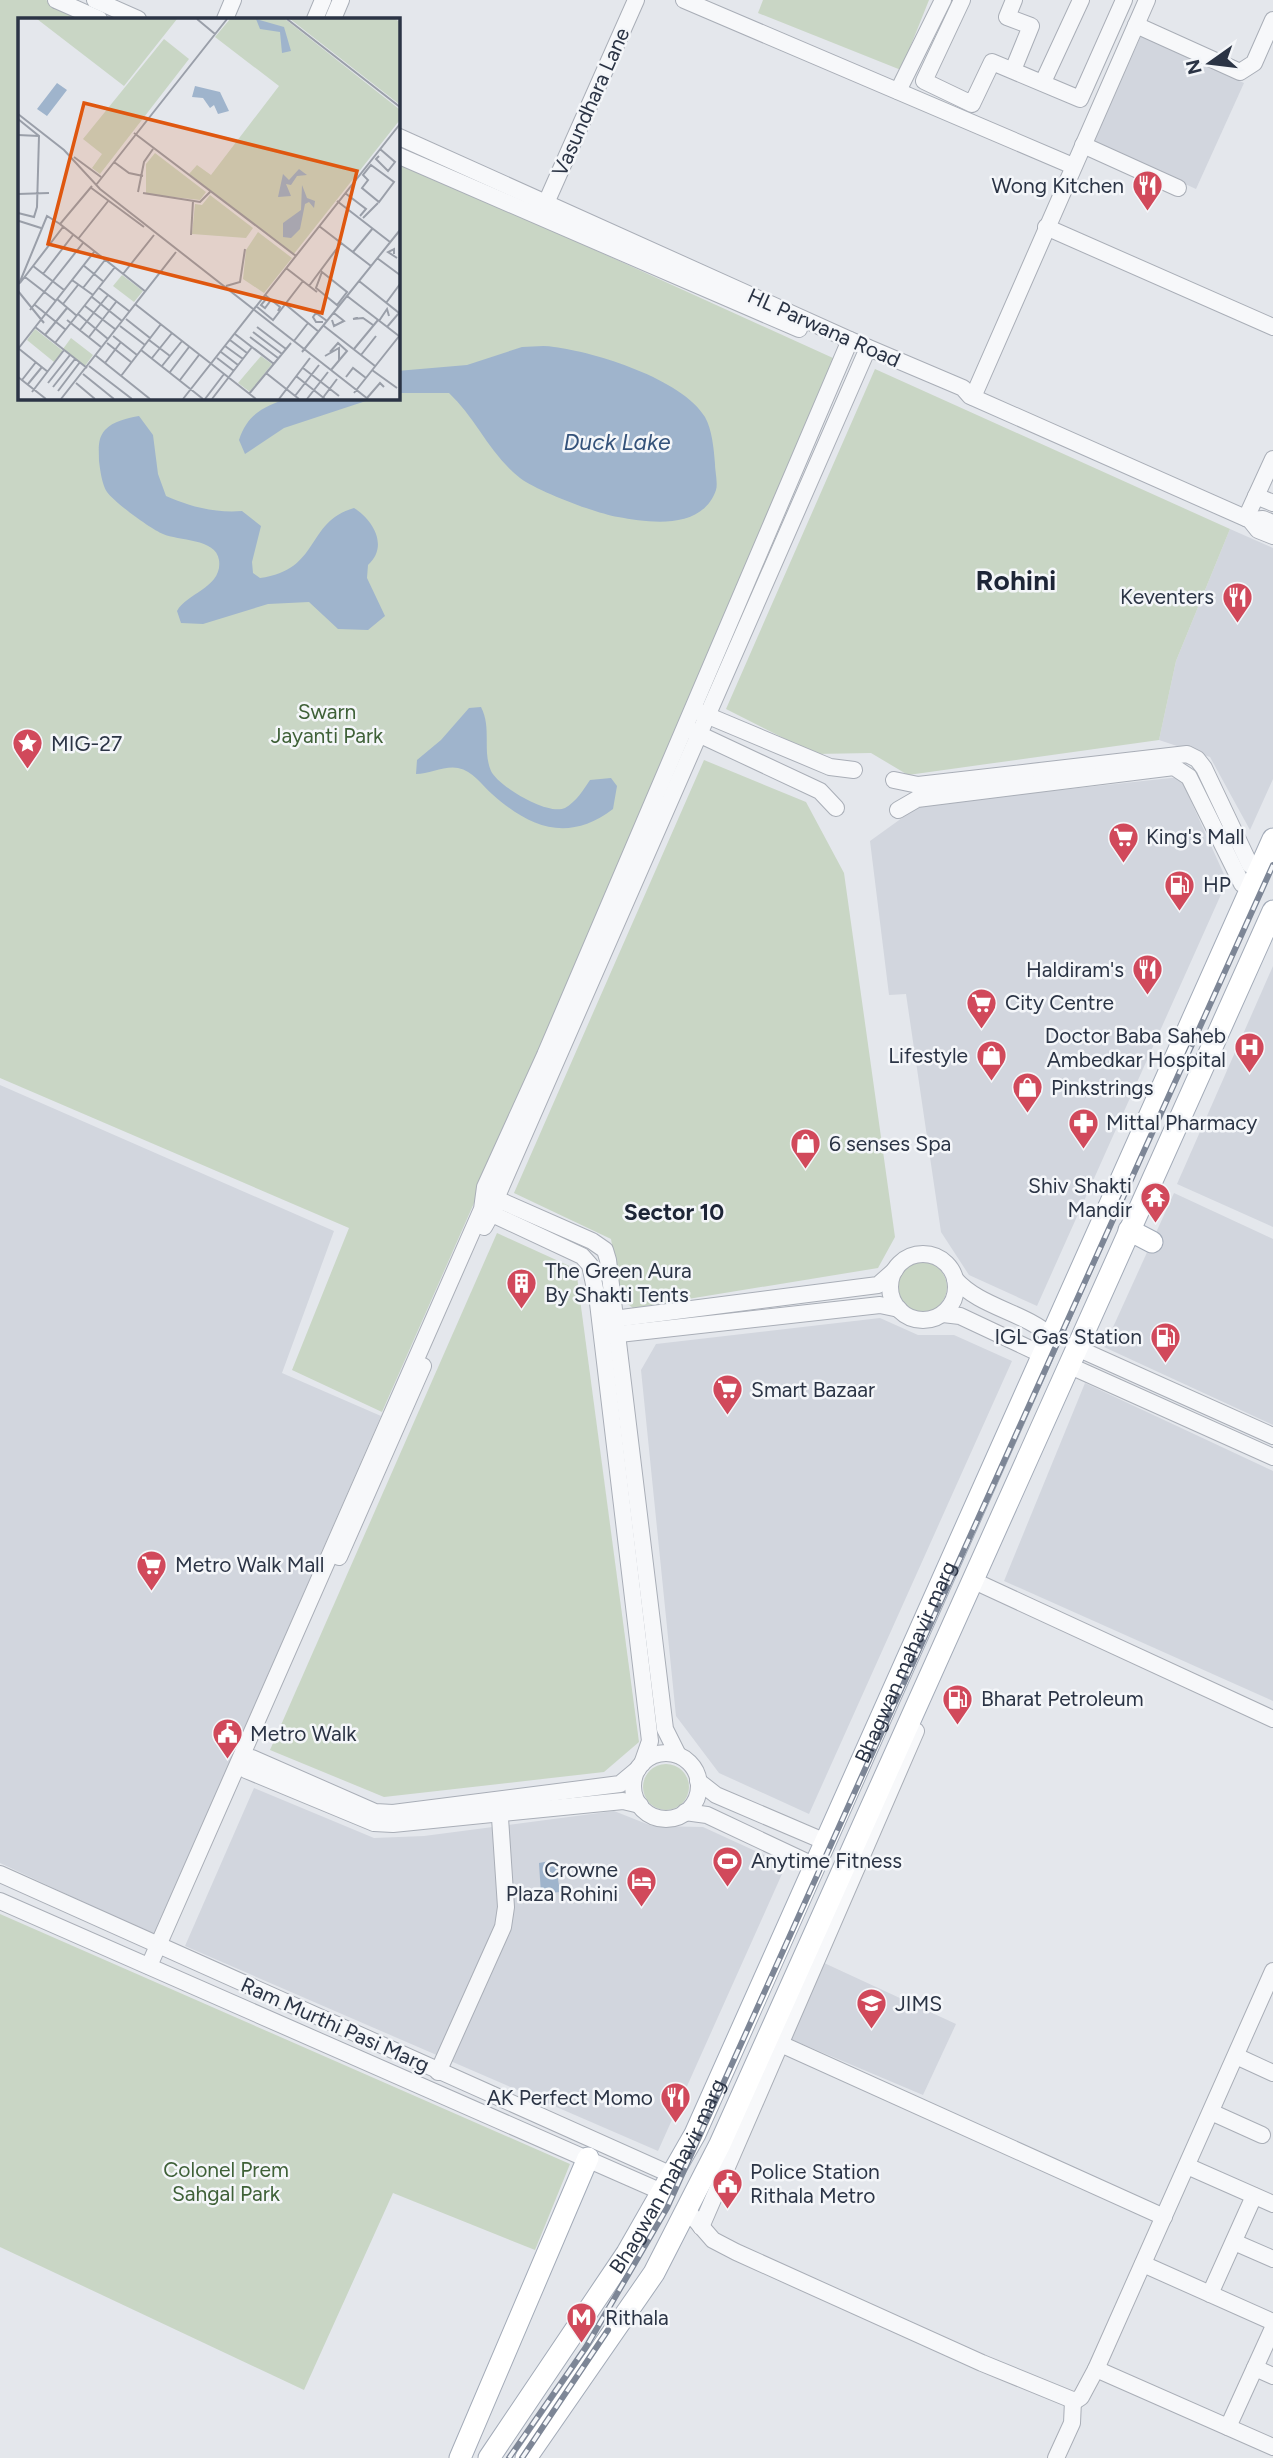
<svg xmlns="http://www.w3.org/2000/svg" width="1273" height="2458" font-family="Figtree,sans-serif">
  <rect width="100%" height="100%" fill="#e4e7ec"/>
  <g fill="#d2d6de">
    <polygon points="1141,36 1244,83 1196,189 1093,142"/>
    <polygon points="1230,529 1273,548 1273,779 1250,830 1210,757 1159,740 1176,661"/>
    <polygon points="1180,777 1227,881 1037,1306 969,1275 941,1232 906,994 889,995 870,841 920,805"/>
    <polygon points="1273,966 1273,1227 1177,1184"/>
    <polygon points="0,1085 334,1231 282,1373 381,1416 154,1935 0,1863"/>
    <polygon points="1174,1193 1273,1239 1273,1425 1104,1347"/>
    <polygon points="880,1318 918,1335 954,1335 1012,1361 809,1814 719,1773 676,1716 641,1370 656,1344"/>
    <polygon points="1085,1383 1273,1471 1273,1701 1004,1581"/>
    <polygon points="254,1788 374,1838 424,1836 614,1811 652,1826 703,1827 786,1865 658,2151 185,1946"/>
    <polygon points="822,1962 956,2024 923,2095 788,2038"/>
  </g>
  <g fill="#c9d6c5">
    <polygon points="0,0 46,0 88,19 19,19 19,397 397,397 397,160 844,363 382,1412 292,1370 349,1228 0,1078"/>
    <polygon points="763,0 929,0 901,70 758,13"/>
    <polygon points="875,369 1230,529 1176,661 1159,740 908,775 871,753 815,754 726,709"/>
    <polygon points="704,760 806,802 844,873 895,1237 878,1268 633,1308 621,1299 611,1239 514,1193"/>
    <polygon points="497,1233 576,1269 639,1742 604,1772 384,1797 270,1750"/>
    <circle cx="922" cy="1287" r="25"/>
    <circle cx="666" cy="1787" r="23"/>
    <polygon points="0,1914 570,2164 535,2250 393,2193 304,2390 0,2247"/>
  </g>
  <g fill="#9fb4cc">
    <path d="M522,347c10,0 22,-2 32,0 41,5 128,32 151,70 7,12 9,33 10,47 0,7 3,19 1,26 -14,40 -65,33 -98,27 -23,-4 -79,-25 -98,-39 -30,-23 -44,-60 -71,-85h-52v-22l70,-6z"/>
    <path d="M290,397h88l-94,31 -39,26 -6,-14c9,-28 26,-33 51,-43z"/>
    <path d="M139,416l14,19 5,39 8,22c25,11 49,17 76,15l19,15 -9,36 1,11 7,5c61,-8 45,-56 94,-70 19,12 35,38 14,57l-1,13 18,38 -17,14 -30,-1 -29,-27 -41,2 -65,20 -22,-1 -4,-12c10,-18 46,-24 42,-51 -3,-22 -41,-19 -56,-26 -12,-5 -48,-31 -56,-42 -5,-7 -7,-23 -8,-31 0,-11 -2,-22 6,-31 8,-9 23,-12 34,-14z"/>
    <path d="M481,707c11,21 1,43 10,64 7,15 57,45 74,37 11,-6 19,-19 25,-28l21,-2 6,8 -4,23c-45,34 -83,19 -121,-15 -11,-10 -19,-23 -34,-26 -12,-3 -29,6 -42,6l1,-14 24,-20 28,-32z"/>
    <polygon points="555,1860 560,1892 541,1894 539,1863"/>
  </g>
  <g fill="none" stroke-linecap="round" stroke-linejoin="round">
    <defs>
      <g id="minor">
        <polyline points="56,0 99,19"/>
        <polyline points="95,0 138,19"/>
        <polyline points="684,0 1073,166"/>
        <polyline points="962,0 924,81 972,104 992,62 1080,99 1124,0"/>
        <polyline points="225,19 233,0"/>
        <polyline points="315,19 323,0"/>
        <polyline points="333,19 341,0"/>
        <polyline points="1136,25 1240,72 1254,63 1273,20"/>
        <polyline points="1013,70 1031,26 1007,17 1014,0"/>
        <polyline points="1043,82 1081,0"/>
        <polyline points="898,91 943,0"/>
        <polyline points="397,136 850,340 963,388 970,396 1250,520 1258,530 1273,536"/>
        <polyline points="1083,145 1178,188"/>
        <polyline points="397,155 799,329"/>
        <polyline points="546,203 636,0"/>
        <polyline points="1046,227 1273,327"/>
        <polyline points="973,397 1147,0"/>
        <polyline points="1256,496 1273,503"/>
        <polyline points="1246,518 1273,459"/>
        <polyline points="1250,520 1263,519 1273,523"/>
        <polyline points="699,712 830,767 854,770"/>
        <polyline points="692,731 820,791 836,808"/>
        <polyline points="894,780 918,785 1187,754 1197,759 1204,768 1250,865"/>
        <polyline points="898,810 917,799 1174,767 1189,777 1242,884"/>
        <polyline points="499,1200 592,1241 605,1250 608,1260 665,1729 678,1755"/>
        <polyline points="485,1204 490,1213 582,1256 590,1265 598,1303 650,1741 642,1764"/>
        <polyline points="484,1227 499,1200 498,1194 868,348"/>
        <circle cx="923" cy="1287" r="33"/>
        <path d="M955,1279c26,29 68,32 97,58"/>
        <polyline points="943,1314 960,1316 1043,1355"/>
        <polyline points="606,1320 878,1285 895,1270"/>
        <polyline points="610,1335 880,1305 899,1309"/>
        <polyline points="1077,1348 1273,1436"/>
        <polyline points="1068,1365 1273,1457"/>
        <polyline points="339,1557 423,1366"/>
        <polyline points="972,1580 1273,1719"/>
        <circle cx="666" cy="1786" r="33"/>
        <polyline points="252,1758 375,1812 393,1813 620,1784 638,1769"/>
        <polyline points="246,1770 374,1823 393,1824 623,1801 640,1805"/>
        <polyline points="698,1781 716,1795 826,1842"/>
        <polyline points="685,1812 707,1815 815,1866"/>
        <polyline points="0,1874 672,2175"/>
        <polyline points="0,1901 662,2192"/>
        <polyline points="149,1966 482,1209 485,1187 545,1055 850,340"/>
        <polyline points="774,2041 1164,2217"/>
        <polyline points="1236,2056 1273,2073"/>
        <polyline points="438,2072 503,1927 506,1907 499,1803"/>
        <polyline points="1211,2112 1262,2135"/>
        <polyline points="1187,2166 1273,2204"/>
        <polyline points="686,2209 713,2240 736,2252 982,2363 1075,2401 1081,2397 1096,2369 1273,1971"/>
        <polyline points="701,2227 916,1731"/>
        <polyline points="1234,2242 1273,2259"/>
        <polyline points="1143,2264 1273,2322"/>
        <polyline points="1210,2294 1254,2196"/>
        <polyline points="1255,2368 1273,2376"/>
        <polyline points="1096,2369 1273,2447"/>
        <polyline points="1228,2427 1273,2328"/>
        <polyline points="1056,2458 1072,2423 1073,2401"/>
      </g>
      <g id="major">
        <polyline points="1129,1230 1152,1242"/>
        <polyline points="460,2458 588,2158"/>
        <path id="s1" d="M489,2458l138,-205 68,-119 578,-1295"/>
        <polyline points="526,2458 654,2273 720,2144 1273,911"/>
      </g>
    </defs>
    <use href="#minor" stroke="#a9aeb7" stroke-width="18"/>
    <use href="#major" stroke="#a3abb8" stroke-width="23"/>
    <use href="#minor" stroke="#f7f8fa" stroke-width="16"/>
    <use href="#major" stroke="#fff" stroke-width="21"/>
    <defs>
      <g id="rail">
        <polyline points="509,2458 586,2347 667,2208 1273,865"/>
        <polyline points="522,2458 608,2330"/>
      </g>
    </defs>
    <use href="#rail" stroke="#7d8696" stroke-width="6"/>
    <use href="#rail" stroke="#f4f6f9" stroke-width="3.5" stroke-dasharray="10" stroke-linecap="butt"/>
  </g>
  <defs>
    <symbol id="restaurant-pin" viewBox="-11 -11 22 30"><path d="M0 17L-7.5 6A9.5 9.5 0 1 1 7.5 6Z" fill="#d1495b" stroke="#f4f6f9"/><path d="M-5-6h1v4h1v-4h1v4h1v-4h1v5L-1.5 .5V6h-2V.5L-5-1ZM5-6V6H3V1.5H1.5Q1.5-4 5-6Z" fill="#fff"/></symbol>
    <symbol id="sight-pin" viewBox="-11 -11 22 30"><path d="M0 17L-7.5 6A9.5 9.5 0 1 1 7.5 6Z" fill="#d1495b" stroke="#f4f6f9"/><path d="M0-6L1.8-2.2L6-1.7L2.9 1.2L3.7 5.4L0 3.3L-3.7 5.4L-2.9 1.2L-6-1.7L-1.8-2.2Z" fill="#fff"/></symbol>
    <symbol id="supermarket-pin" viewBox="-11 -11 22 30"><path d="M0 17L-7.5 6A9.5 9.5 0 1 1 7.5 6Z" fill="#d1495b" stroke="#f4f6f9"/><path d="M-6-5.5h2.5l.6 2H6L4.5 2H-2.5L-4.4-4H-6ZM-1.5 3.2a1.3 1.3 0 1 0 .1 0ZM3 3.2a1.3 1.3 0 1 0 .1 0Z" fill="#fff"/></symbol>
    <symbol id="fuel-pin" viewBox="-11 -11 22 30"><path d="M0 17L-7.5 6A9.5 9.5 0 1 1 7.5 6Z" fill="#d1495b" stroke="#f4f6f9"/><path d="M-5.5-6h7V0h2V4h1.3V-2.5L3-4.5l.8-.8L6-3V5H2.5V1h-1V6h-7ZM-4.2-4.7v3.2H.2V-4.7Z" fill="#fff"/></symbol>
    <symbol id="hospital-pin" viewBox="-11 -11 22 30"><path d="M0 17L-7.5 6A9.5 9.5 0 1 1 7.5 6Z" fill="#d1495b" stroke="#f4f6f9"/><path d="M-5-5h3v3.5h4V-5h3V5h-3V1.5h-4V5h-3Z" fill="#fff"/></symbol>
    <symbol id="shop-pin" viewBox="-11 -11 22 30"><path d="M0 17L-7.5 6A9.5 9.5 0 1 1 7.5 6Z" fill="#d1495b" stroke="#f4f6f9"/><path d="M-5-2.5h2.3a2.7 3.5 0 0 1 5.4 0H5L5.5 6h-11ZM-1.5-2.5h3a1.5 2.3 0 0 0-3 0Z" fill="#fff"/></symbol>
    <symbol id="pharmacy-pin" viewBox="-11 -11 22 30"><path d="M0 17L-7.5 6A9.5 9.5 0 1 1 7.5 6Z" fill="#d1495b" stroke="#f4f6f9"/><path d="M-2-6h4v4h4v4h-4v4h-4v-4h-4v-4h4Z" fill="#fff"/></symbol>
    <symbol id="temple-pin" viewBox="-11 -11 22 30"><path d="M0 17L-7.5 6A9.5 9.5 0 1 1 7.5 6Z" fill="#d1495b" stroke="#f4f6f9"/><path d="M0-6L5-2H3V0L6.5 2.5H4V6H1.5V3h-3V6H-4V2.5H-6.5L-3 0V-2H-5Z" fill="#fff"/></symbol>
    <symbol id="building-pin" viewBox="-11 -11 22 30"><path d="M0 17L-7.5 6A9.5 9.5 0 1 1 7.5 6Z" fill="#d1495b" stroke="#f4f6f9"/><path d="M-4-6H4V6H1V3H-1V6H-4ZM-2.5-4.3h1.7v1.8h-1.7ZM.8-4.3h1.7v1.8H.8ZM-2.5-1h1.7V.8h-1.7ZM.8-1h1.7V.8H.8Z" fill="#fff"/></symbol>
    <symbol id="civic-pin" viewBox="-11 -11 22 30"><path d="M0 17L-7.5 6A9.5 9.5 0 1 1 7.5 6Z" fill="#d1495b" stroke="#f4f6f9"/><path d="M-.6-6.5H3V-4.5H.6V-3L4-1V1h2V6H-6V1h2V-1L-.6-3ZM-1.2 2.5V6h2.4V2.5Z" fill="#fff"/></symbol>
    <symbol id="stadium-pin" viewBox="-11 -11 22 30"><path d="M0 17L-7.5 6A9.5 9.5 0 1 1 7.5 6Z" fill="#d1495b" stroke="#f4f6f9"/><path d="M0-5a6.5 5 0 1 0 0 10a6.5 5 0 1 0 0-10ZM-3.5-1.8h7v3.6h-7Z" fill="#fff"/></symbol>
    <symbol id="hotel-pin" viewBox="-11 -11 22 30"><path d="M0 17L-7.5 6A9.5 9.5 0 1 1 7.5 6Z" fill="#d1495b" stroke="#f4f6f9"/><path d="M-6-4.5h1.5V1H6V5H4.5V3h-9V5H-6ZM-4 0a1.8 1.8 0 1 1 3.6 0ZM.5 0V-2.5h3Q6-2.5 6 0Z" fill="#fff"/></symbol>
    <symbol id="university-pin" viewBox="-11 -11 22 30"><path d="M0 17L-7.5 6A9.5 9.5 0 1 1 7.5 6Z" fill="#d1495b" stroke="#f4f6f9"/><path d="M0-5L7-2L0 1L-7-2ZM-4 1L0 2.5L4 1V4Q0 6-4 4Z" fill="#fff"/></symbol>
    <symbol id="metro-pin" viewBox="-11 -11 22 30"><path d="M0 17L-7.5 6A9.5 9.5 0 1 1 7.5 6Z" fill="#d1495b" stroke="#f4f6f9"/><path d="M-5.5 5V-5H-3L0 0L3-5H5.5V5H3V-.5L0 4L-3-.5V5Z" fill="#fff"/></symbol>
  </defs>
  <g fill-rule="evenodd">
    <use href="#restaurant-pin" x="1130" y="168" width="35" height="47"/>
    <use href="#restaurant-pin" x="1220" y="580" width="35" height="47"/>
    <use href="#sight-pin" x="10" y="726" width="35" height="47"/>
    <use href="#supermarket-pin" x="1106" y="820" width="35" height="47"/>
    <use href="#fuel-pin" x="1162" y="868" width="35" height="47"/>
    <use href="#restaurant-pin" x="1130" y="952" width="35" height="47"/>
    <use href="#supermarket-pin" x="964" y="986" width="35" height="47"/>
    <use href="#hospital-pin" x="1232" y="1030" width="35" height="47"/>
    <use href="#shop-pin" x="974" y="1038" width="35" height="47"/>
    <use href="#shop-pin" x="1010" y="1070" width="35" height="47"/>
    <use href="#pharmacy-pin" x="1066" y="1106" width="35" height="47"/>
    <use href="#shop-pin" x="788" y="1126" width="35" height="47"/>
    <use href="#temple-pin" x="1138" y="1180" width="35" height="47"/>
    <use href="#building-pin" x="504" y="1266" width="35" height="47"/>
    <use href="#fuel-pin" x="1148" y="1320" width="35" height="47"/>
    <use href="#supermarket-pin" x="710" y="1372" width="35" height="47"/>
    <use href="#supermarket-pin" x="134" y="1548" width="35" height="47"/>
    <use href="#fuel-pin" x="940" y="1682" width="35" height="47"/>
    <use href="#civic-pin" x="210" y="1716" width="35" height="47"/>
    <use href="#stadium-pin" x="710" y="1844" width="35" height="47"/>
    <use href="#hotel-pin" x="624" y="1864" width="35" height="47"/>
    <use href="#university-pin" x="854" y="1986" width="35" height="47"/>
    <use href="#restaurant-pin" x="658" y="2080" width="35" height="47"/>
    <use href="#civic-pin" x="710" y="2166" width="35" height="47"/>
    <use href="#metro-pin" x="564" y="2300" width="35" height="47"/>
  </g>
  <g text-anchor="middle" stroke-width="5" stroke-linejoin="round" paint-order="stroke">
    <g font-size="21" fill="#2b3445" stroke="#f4f6f9">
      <text transform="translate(591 102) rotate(-66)" y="7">Vasundhara Lane</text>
      <text transform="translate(824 328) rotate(24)" y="7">HL Parwana Road</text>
      <text dy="7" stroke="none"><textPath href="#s1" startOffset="901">Bhagwan mahavir marg</textPath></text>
      <text transform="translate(335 2025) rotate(24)" y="7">Ram Murthi Pasi Marg</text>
      <text dy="7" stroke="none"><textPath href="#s1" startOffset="334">Bhagwan mahavir marg</textPath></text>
    </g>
    <g font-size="21" fill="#2b3445" stroke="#f4f6f9" text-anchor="start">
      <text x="1124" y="193" text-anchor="end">Wong Kitchen</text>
      <text x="1214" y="604" text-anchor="end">Keventers</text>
      <text x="51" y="751">MIG-27</text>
      <text x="1146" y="844">King's Mall</text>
      <text x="1203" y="892">HP</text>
      <text x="1124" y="977" text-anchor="end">Haldiram's</text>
      <text x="1005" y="1010">City Centre</text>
      <text x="1226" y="1043" text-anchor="end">Doctor Baba Saheb<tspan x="1226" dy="24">Ambedkar Hospital</tspan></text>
      <text x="968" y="1063" text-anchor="end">Lifestyle</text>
      <text x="1051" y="1095">Pinkstrings</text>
      <text x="1106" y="1130">Mittal Pharmacy</text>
      <text x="829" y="1151">6 senses Spa</text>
      <text x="1132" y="1193" text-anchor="end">Shiv Shakti<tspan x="1132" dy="24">Mandir</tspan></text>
      <text x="545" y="1278">The Green Aura<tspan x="545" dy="24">By Shakti Tents</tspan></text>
      <text x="1142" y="1344" text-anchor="end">IGL Gas Station</text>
      <text x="751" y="1397">Smart Bazaar</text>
      <text x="175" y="1572">Metro Walk Mall</text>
      <text x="981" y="1706">Bharat Petroleum</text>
      <text x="250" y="1741">Metro Walk</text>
      <text x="751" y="1868">Anytime Fitness</text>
      <text x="618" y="1877" text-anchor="end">Crowne<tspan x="618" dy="24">Plaza Rohini</tspan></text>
      <text x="895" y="2011">JIMS</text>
      <text x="653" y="2105" text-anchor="end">AK Perfect Momo</text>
      <text x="750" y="2179">Police Station<tspan x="750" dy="24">Rithala Metro</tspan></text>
      <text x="605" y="2325">Rithala</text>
    </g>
    <g font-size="21" fill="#3f6138" stroke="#f4f6f9">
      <text x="327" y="719">Swarn<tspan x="327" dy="24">Jayanti Park</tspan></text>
      <text x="226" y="2177">Colonel Prem<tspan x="226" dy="24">Sahgal Park</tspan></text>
    </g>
    <g font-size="23" font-style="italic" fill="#34527a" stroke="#f4f6f9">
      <text x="617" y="450">Duck Lake</text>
    </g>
    <g font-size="23" font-weight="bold" fill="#1d2536" stroke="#f4f6f9">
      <text x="674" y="1220">Sector 10</text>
    </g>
    <g font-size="28" font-weight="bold" fill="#1d2536" stroke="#f4f6f9">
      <text x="1016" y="590">Rohini</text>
    </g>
  </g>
  <g transform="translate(18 18)">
    <rect width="382" height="382" fill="#e4e7ec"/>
    <path d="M19,1h140l-53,67zM212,1h55l114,90v12l-106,134 -104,-81 8,-9 14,10 68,-89 -64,-49zM272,1h105l5,3 -1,82zM146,21l25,20 -89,115 -8,-6 10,-14 -19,-15zM137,135l51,39 -6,8 -54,-6v-30zM192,177l43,33 -7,10 -54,-4 3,-30 7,1zM240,214l34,26 -28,35 -21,-14 3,-29zM104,257l21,16 -9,11 -21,-16zM17,311l28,22 -9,11 -27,-22zM53,320l22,17 -8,11 -22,-17zM243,338l11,8 -22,28 -12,-9z" fill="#c9d6c5"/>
    <path d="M238,1l28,8 7,24 -9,2 -2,-21 -20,-3zM39,65l10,7 -20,26 -10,-7zM177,68l25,6 9,19 -11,3 -4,-9 -4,3 -7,-10 -11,-1zM281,151l8,6 -10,1 -6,9 -5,-1 5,12 -13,1 5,-23 6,6zM284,167l5,13 8,3 -1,7 -5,-6 -4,2 -5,25 -9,9 -8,-1v-14l18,-13z" fill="#9fb4cc"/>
    <path fill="none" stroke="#9a9fa9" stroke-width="2" d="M179,1l18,15M269,1l113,88M0,96l46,36 36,39 268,210M0,101l21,17 -2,71 -3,10 -16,-4M116,115l162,123M0,117l21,1M361,138l-3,3 12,12 7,-9 -15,-13M56,139l27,20M96,144l15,11 14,3M353,147l23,17 -15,20 -17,-14 6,-8 -5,-5zM78,167l131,-166M74,168l-32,38 86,68M72,169l54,40M120,174l6,-30 9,-13M125,175l57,9 10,-10M327,175l21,16 -6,7M0,176l31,-1M319,183l53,41M345,200l15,-15M1,203l22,7M301,208l52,40M173,217l2,-34M60,221l31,-39M335,234l20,-24M376,236v-5l-6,3 9,6M359,240l23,17M65,247l21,17M15,248l31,24M268,250l31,24M304,254l25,20 -10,13 -21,-17zM25,256l30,-39M105,256l31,-39M7,259l31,24M54,262l21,15M341,263l40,32 -12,14M2,265l43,-56M1,266l28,-68 13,8M208,268l14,-4 5,-33M291,268l32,-43M65,270l22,-28M81,270l30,23M0,273l26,32M247,277l15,12 -2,4M329,278l52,40M74,279l30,24M39,281l20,17M248,281l-5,6 4,3 6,-8M368,285l14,-19M45,286l15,-19M117,286l121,95M267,286l34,28M17,287l31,25M67,288l30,23M238,288l17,14 30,-39M12,292l53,-67M60,296l30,25M340,300l-5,1 10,-1 10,7M108,301l24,19M49,302l34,27M314,302l2,6 10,-5 -10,-8M361,303l8,-12 2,7M305,304h-7l-3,-5 3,-4 11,8M102,308l25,19M306,308l51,40M17,309l52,41M239,309l29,22M62,312l28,-35M235,314l29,22M217,316l39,30M27,317l22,-27M95,318l24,19M71,319l27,-35M232,319l28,21M131,322l21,16M212,322l17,13M276,323l14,-18M37,325l60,-76M89,325l24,19M207,328l18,13M0,330l30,24M0,331l76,-97M336,331l24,-29M123,332l62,49M203,334l17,13M284,334l98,-122M312,334l8,-9 9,8 -16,19M77,337l55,44M343,337l15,-19M307,338l14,-8v12M134,340l20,-25M199,340l17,13M87,345l16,-21M71,348l43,33M144,348l20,-25M285,350l36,28M354,352l25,18M152,354l19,-25M248,355l33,26M65,356l31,25M103,358l40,-52M278,358l29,23M0,359l28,22M328,359l7,-9 13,10M4,362l14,-18M162,362l19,-25M30,365l22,-28M58,365l19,16M10,366l14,-17M35,369l22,-28M40,373l22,-29M14,374l32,-42M336,375l46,-58M231,376l42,-51M277,378l24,-31M349,380l13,-15 4,4M43,381l115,-147M165,381l217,-275M187,381l19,-25M194,381l40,-52M261,381l31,-41M289,381l21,-27M304,381l15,-20"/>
    <path fill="#df570f" fill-opacity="0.15" stroke="#df570f" stroke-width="3.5" d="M66,85l273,68 -35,142 -274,-69z"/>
    <rect width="382" height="382" fill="none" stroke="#2b3445" stroke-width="3.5"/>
  </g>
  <g transform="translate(1210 63) rotate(256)" stroke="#f4f6f9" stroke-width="5" paint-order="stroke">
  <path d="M0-5L12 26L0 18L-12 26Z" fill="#2b3445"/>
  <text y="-10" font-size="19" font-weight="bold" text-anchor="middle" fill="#2b3445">N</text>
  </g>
</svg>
